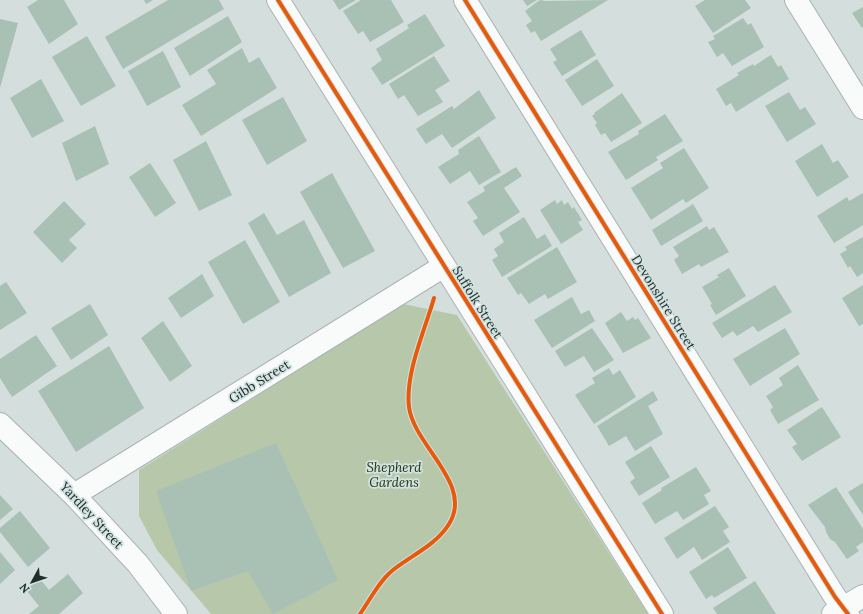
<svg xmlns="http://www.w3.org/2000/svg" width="863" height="614" font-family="Lora,serif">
  <rect width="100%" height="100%" fill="#d4dfdd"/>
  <polygon fill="#b7c8aa" points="403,304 457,315 648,614 211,614 157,550 139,516 139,470"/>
  <g fill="#a9c0b4">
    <polygon points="38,0 64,0 78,24 49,44 27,7"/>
    <polygon points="144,0 153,0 146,4"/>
    <polygon points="168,0 219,0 224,9 123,69 105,37"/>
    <polygon points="333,0 356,0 339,10"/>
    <polygon points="361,0 391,0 404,22 370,42 363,31 358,34 343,11"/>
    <polygon points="523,0 537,0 527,6"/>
    <polygon points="540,0 545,1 608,0 541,41 535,31 531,33 526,25 532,21 525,11"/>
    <polygon points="705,0 745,0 751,8 713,33 695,6"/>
    <polygon points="863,7 863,27 862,28 852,13"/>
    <polygon points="425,14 445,46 382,85 371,68 382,60 376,49 409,28 407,25"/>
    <polygon points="228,16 242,42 190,76 174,48"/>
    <polygon points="743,18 748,25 751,23 764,47 732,66 723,53 717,57 708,42 715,39 713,36"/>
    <polygon points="0,19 18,23 0,88"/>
    <polygon points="581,30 596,55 562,76 553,62 557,60 550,49"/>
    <polygon points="87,36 116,86 81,106 52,57"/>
    <polygon points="242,48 249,63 259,57 277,88 201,136 182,105 216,84 207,70"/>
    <polygon points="163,51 181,87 147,106 128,71"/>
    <polygon points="771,55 778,67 781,65 789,79 736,112 731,103 726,106 716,89 739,75 737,73 753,64 754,66"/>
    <polygon points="434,56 450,81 435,90 443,102 418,116 404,95 398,99 389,84"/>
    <polygon points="597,59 614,86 582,106 565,80"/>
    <polygon points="41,79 64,121 32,138 10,98"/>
    <polygon points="479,90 496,118 452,148 442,134 426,144 416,129 452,106 454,109"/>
    <polygon points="789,92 800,110 805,107 816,124 787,142 765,106"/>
    <polygon points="622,93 642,123 611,142 605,133 601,135 595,125 597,123 592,116 595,114 594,113"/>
    <polygon points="283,97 307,141 267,165 242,120"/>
    <polygon points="665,114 683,141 656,157 658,160 626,180 608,152 639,134 638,131"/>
    <polygon points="95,126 109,164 76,181 62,143"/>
    <polygon points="479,136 501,172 479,185 470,171 450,184 438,167 459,154 458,150"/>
    <polygon points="206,141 232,195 199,211 173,160"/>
    <polygon points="822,144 833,163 838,160 849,177 817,197 795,161"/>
    <polygon points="684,148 709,188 686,203 683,199 651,220 631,188 663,168 660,163"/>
    <polygon points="150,163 176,203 155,217 129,177"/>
    <polygon points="516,167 522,176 504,188 520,212 483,236 473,221 478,218 467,202 485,191 483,187"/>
    <polygon points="332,173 375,251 343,268 300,192"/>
    <polygon points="863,193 863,225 834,243 817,216 847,197 849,201"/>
    <polygon points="555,200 557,204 562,200 564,205 568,202 572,209 574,207 582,220 578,222 583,230 561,244 540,210"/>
    <polygon points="64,201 86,224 69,240 77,248 62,263 33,232"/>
    <polygon points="693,204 703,221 661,246 652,230"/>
    <polygon points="264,213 277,235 304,220 331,273 289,297 248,223"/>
    <polygon points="524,217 537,239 545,234 552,246 502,277 492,260 498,256 494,249 504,242 499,233"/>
    <polygon points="707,226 709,230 714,227 729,252 701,267 699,264 682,274 674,260 679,256 673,247"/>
    <polygon points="863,237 863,273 857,277 850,266 848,268 840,254 847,250 845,247"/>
    <polygon points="245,240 280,302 243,324 208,262"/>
    <polygon points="557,247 577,282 548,299 545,294 529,304 521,293 518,295 507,278"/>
    <polygon points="729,268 746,296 716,315 710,305 712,304 702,287 719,277 717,275"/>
    <polygon points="202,274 214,296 181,318 168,298"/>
    <polygon points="6,282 27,313 0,330 0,286"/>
    <polygon points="775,285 792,312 758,332 753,326 737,336 733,331 722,338 712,323"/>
    <polygon points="863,285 863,324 859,326 842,298"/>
    <polygon points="572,297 581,314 589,310 595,321 552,348 534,320"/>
    <polygon points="90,304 108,335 71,360 51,328"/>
    <polygon points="621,312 627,321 633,317 635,320 638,318 651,338 623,353 605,323"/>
    <polygon points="163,321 192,366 170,382 141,338"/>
    <polygon points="592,328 614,360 594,372 584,356 565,367 555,351"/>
    <polygon points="785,328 800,354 750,386 733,359"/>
    <polygon points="36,335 57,366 12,397 0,378 0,359"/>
    <polygon points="109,346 144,408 76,452 38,391"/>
    <polygon points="798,365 819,400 778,424 770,410 773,407 766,396 783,385 779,378"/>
    <polygon points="609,368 613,375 620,370 636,397 594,424 575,395 595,383 592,378"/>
    <polygon points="653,391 658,400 648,406 663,434 635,451 626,436 609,446 597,426"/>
    <polygon points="822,407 841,437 802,461 792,447 797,444 787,430"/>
    <polygon points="276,443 338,580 273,614 248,571 191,591 156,491"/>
    <polygon points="651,446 670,477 639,496 630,482 635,478 625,462"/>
    <polygon points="696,467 711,491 704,495 709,504 683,520 677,511 655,524 642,503 662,490 661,488"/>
    <polygon points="863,483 863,515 848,492"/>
    <polygon points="836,487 863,529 863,542 856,547 859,551 847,559 835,542 830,539 826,532 825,527 808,505"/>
    <polygon points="0,495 13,509 0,520"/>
    <polygon points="715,506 729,527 723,531 730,542 702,560 694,547 677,559 664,538"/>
    <polygon points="20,511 50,548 28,567 0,532 0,528"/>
    <polygon points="728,547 747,578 714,598 712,595 706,599 689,572"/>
    <polygon points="0,552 15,570 0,584"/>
    <polygon points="68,574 83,593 59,614 29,614 39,606 26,590 40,579 49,590"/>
    <polygon points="755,581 776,614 717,614 713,608"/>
  </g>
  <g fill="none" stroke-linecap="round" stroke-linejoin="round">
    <defs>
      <g id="minor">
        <polyline points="278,0 662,614"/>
        <polyline points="465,0 835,597 848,614"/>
        <polyline points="796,0 863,108"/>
        <polyline points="0,424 74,495 138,564 176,614"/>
        <polyline points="74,495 444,266"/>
        <polyline points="833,614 863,596"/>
      </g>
    </defs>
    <use href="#minor" stroke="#abb2b2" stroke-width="24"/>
    <use href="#minor" stroke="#f9fafa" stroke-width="22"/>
    <defs>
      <g id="cycleway">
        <polyline points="278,0 662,614"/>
        <polyline points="465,0 835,597 848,614"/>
        <path d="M360,614c10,-14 19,-33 33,-44 19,-15 43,-25 56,-46 25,-40 -35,-78 -40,-117 -4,-34 16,-77 25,-109"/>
      </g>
    </defs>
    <use href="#cycleway" stroke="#d0e3e0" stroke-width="6"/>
    <use href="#cycleway" stroke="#e8590c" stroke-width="4"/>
  </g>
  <g text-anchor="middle" stroke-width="3.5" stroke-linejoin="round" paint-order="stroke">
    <g font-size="13" fill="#232b2a" stroke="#d0e3e0">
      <text transform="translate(478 302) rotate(58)" y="5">Suffolk Street</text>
      <text transform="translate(664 302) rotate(58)" y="5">Devonshire Street</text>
      <text transform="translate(259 381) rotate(-32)" y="5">Gibb Street</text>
      <text transform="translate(92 515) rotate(47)" y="5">Yardley Street</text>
    </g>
    <g font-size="13" font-style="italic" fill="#25330d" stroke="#d0e3e0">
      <text x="394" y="472">Shepherd<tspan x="394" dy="15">Gardens</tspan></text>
    </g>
  </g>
  <g transform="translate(32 582) rotate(230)" stroke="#d0e3e0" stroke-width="3" paint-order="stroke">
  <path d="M0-3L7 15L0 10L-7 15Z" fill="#232b2a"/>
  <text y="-6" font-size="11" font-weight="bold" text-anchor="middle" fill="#232b2a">N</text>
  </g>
</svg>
